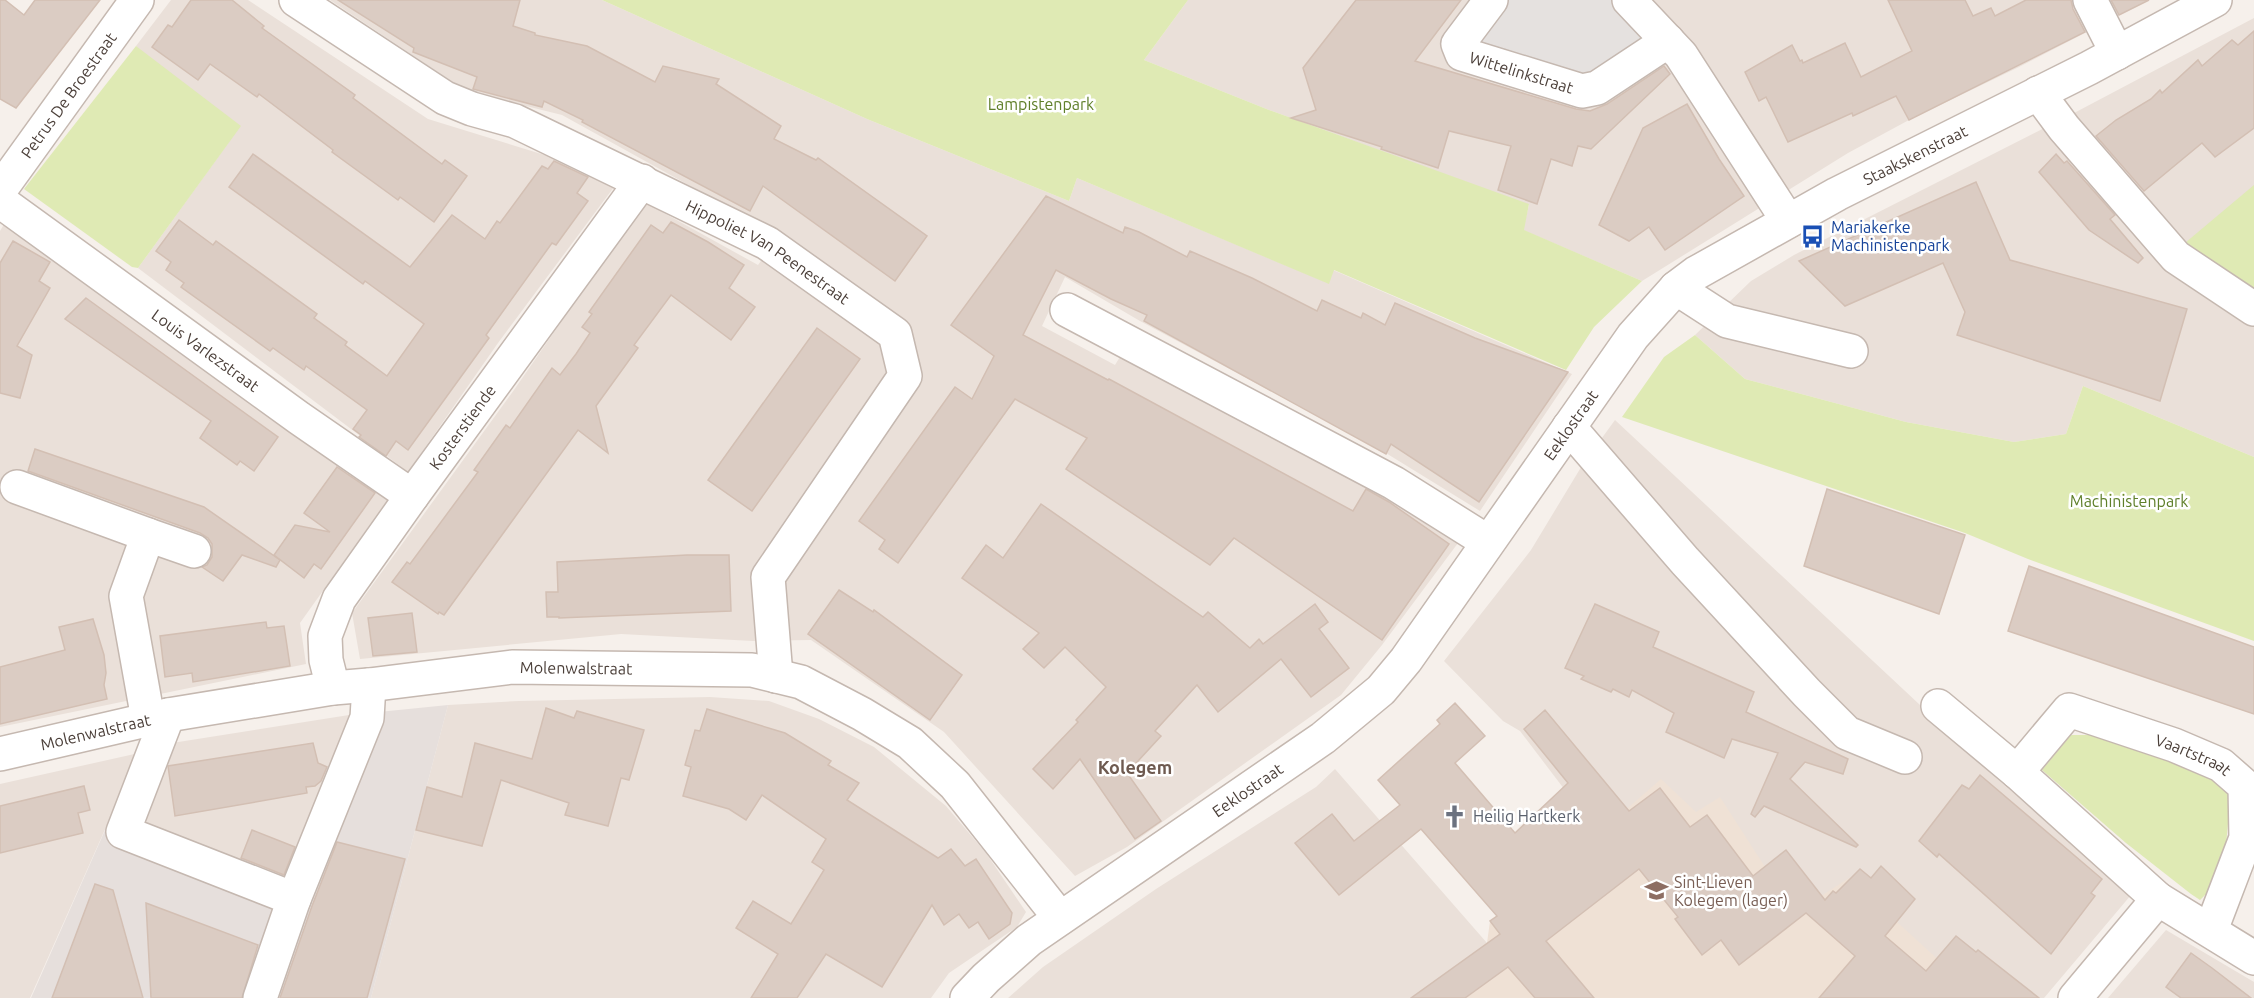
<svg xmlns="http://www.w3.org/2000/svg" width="2254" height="998" font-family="Ubuntu,sans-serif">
  <rect width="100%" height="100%" fill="#f6f0eb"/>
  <g fill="#eae0d9">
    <polygon points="171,0 248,0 428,119 561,160 583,168 614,187 498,343 408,472 138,268 229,142 136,46"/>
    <polygon points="330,0 602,0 867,119 1069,201 1077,178 1328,283 1333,270 1572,374 1480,511 1381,450 1140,321 1065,277 1042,326 1115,365 1123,352 1353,473 1458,543 1382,645 1341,695 1127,847 1075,876 944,732 811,640 753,641 621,634 360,659 352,613 514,390 644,202 758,265 774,243 777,234 562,115 466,91"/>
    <polygon points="1188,0 2149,0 2019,67 1909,120 1848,153 1642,281 1523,230 1529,205 1269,110 1144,60"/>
    <polygon points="2254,18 2254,457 2083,386 2066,434 2014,442 1906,422 1745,379 1695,335 1751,281 1794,255 2076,112"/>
    <polygon points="6,221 389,498 300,623 306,664 0,727 0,231"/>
    <polygon points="1615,420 1950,733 2131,895 2044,998 1980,998 1798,911 1696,812 1605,828 1574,802 1520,731 1503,721 1444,661 1531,550 1583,464"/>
    <polygon points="710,697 769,701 819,719 874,747 946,806 986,853 1026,912 1017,927 949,973 931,998 371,998 448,705 519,701"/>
    <polygon points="349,715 346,741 295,888 131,827 172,743"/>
    <polygon points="139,753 30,998 0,998 0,784"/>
    <polygon points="1335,769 1487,943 1411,998 1008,998 1043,967 1156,889 1316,787"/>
    <polygon points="2166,930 2254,982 2254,998 2108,998"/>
  </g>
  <polygon fill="#e6dfdc" points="448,705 371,998 31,998 139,753 132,826 295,888 349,715"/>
  <polygon fill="#efe1d5" points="1661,779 1696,812 1720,797 1765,867 1798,911 1849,878 1980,998 1411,998 1487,943 1490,921 1605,828"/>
  <g fill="#dfeab4">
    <polygon points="602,0 1188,0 1144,60 1269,110 1529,204 1524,230 1642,281 1594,327 1566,370 1334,270 1329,284 1077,178 1069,201 867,119"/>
    <polygon points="136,46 241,126 138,268 132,267 24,189"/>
    <polygon points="2254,185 2254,290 2185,243"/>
    <polygon points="1695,335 1745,379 1906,422 2014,442 2066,434 2083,386 2254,457 2254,641 2028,559 1965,533 1622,417 1664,357"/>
    <polygon points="2071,735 2100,735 2218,777 2231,792 2224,866 2214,892 2205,895 2200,900 2191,894 2126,843 2042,770"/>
  </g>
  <polygon fill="#e5e1df" points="1500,0 1615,0 1648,34 1583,80 1483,48 1475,34"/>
  <g fill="#dbccc3" stroke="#d3bfb3" stroke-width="1.5">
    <polygon points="0,0 5,0 24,15 35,0 100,0 16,108 0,99"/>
    <polygon points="191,0 232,0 264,26 262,28 355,95 353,98 442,164 445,160 467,176 434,222 400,197 398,200 332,152 333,150 259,94 257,97 210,64 198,80 152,47 168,25 172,27"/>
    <polygon points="338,0 520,0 513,26 535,33 535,35 587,46 655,82 663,66 719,79 716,84 781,126 774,139 816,160 818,158 927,236 895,281 763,186 750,211 582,122 583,120 544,101 542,107 473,89 477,77 413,52 414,48"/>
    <polygon points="1356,0 1461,0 1415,61 1576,109 1590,111 1607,104 1664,66 1670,74 1591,149 1578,146 1572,166 1551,159 1537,204 1498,190 1511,146 1449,131 1438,168 1381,149 1382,147 1291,118 1316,110 1303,68"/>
    <polygon points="1888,0 1965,0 1973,16 1991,8 1995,16 2026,0 2071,0 2073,9 2085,32 1909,120 1896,96 1853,116 1852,113 1788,142 1766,97 1759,101 1745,72 1792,45 1800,61 1802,60 1803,63 1845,43 1861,77 1912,51"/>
    <polygon points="2111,0 2149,0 2119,15"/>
    <polygon points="2254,31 2254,128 2215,157 2202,143 2144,191 2096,136 2116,120 2151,99 2160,90 2162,93 2198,60 2202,66 2232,40 2238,45"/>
    <polygon points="1687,104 1719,159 1744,196 1665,250 1649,227 1629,241 1599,225 1643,128"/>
    <polygon points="253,154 410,267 452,215 485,239 497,221 500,223 542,166 548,169 554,161 588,177 577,193 588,201 556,245 552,243 486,335 489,338 408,450 396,441 386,456 359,437 361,435 353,429 367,410 306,366 304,370 273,348 270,351 181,287 184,283 166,270 171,262 156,251 179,220 213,245 216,241 317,314 314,318 347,342 345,345 387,376 424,324 365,281 363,284 229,187"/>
    <polygon points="2056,154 2064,163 2067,161 2115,215 2110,219 2143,258 2138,263 2089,230 2039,172"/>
    <polygon points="1976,182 2010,260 2187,309 2160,401 1957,335 1965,312 1943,263 1845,306 1799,261"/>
    <polygon points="1046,196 1123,233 1125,227 1139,232 1187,257 1190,251 1252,278 1317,311 1322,300 1361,318 1363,313 1385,325 1395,303 1475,338 1568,372 1479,502 1391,444 1386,454 1144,321 1147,315 1111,299 1056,270 1023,335 1108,380 1109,379 1353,511 1366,489 1389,502 1449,544 1382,640 1234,538 1210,565 1066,469 1087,438 1015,399 898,563 879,549 885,540 859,521 955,387 972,399 994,356 951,325"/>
    <polygon points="671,222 708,242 744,265 729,288 755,307 731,340 671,295 634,345 638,348 596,406 608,453 578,430 444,615 439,612 438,614 392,582 407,562 410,564 478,472 474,470 506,425 510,428 552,368 560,375 576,354 590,333 582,327 592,314 589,312 651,225 663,233"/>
    <polygon points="13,241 50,262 39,281 50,288 17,346 32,355 20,398 0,393 0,263"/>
    <polygon points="86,298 278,437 254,471 240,461 237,465 200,438 211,421 65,319"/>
    <polygon points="817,328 860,359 752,511 708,480"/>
    <polygon points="35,449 204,507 280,560 276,567 242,555 223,581 202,567 207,565 212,557 212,544 208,538 200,533 28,471"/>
    <polygon points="337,467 375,493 321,569 314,564 304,578 274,555 295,525 330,532 304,513"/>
    <polygon points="1827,489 1965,535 1939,614 1804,566"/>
    <polygon points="1041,504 1203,617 1208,612 1250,648 1259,639 1263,644 1315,604 1328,622 1319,629 1349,668 1311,697 1281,659 1218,712 1197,685 1155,731 1161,736 1127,773 1161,821 1135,839 1080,759 1053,789 1033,769 1078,722 1076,720 1106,687 1065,647 1044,668 1023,649 1039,633 962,578 986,545 1003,558"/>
    <polygon points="687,555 729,555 731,611 559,618 559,617 547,617 546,592 558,592 557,562"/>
    <polygon points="2029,566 2254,647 2254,714 2008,631"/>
    <polygon points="839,590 873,612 874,610 962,675 930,720 808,634"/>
    <polygon points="1595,604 1659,632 1653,647 1754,692 1746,712 1848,759 1843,774 1805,762 1790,779 1858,845 1856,847 1764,806 1755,817 1751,814 1778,753 1732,739 1724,758 1666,732 1674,713 1632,690 1629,697 1613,689 1611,692 1581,679 1584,676 1565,668"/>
    <polygon points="412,613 417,652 373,656 368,618"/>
    <polygon points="93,619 104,655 106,673 104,685 107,699 0,724 0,667 65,650 59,627"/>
    <polygon points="266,622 267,628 284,626 290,666 193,682 192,673 165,677 160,636"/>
    <polygon points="1455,703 1485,736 1455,763 1515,833 1568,783 1524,729 1545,710 1629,811 1660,788 1690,827 1707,815 1753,876 1786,850 1825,900 1833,891 1836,893 1860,869 1871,878 1881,866 1915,899 1885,936 1926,971 1956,936 1976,952 1978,950 2039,998 1819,998 1855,956 1806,913 1739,965 1721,940 1702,955 1675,919 1678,917 1639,869 1546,941 1594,998 1535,998 1508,967 1465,998 1411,998 1500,934 1490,921 1497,916 1421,829 1339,895 1295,843 1332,814 1354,841 1400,805 1378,780 1440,724 1437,720"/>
    <polygon points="546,708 574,718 577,711 644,730 629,780 621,778 608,826 565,815 569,803 501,780 482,846 416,830 427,787 462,797 475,743 532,759"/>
    <polygon points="707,709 785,733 831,761 828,765 859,783 847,800 938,858 951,849 965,866 976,859 1012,913 1010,924 989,939 978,922 969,928 959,914 944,925 932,905 882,987 826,954 797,998 751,998 778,954 736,928 753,901 791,924 824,870 812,862 826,839 762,795 746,820 729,809 683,796 691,767 685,765 695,730 700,731"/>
    <polygon points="313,743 318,763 327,767 321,781 315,786 306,787 307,793 175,816 168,766"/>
    <polygon points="1980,775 2102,879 2091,893 2095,896 2051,954 1939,854 1937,857 1919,841 1962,785 1969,789"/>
    <polygon points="84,786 90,810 78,813 83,833 0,853 0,806"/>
    <polygon points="252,830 295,847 284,875 241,858"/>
    <polygon points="337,842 405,859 367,998 280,998 312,906"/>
    <polygon points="95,884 113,890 143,998 52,998"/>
    <polygon points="146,903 258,945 242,998 151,998"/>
    <polygon points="2191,953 2212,968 2251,998 2181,998 2166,987"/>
  </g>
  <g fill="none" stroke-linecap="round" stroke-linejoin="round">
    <defs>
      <g id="minor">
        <path id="s1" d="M296,0l149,98 27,11 43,12 252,122 128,91 10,42 -137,201 8,99"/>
        <path id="s2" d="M1491,0l-33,44 4,10 120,37 15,-3 71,-47"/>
        <polyline points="1629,0 1681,55 1788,221"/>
        <polyline points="2090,0 2117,53"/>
        <polyline points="2038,93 2064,128 2176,257 2254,309"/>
        <path id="s3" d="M0,190l137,-190"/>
        <path id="s4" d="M0,201l299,217 113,78"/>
        <polyline points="1676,288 1727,321 1851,351"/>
        <polyline points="1067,310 1394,483 1488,542"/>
        <polyline points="1569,427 1685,561 1807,693 1847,733 1905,757"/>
        <polyline points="17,487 148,535 126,596 148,719"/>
        <polyline points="148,535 194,551"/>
        <path id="s5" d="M333,688l-7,-28 -1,-24 14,-37 73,-103 230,-315"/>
        <polyline points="1938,706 2017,772 2158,899 2254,958"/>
        <polyline points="168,715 123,832 294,899 367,718 369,685"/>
        <path id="s6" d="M0,754l168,-39 165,-27 36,-3 143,-18 240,3 49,12 61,32 48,29 45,42 105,133"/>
        <path id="s7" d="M2017,772l52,-62 105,35 47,20 24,21 1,52 -35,92"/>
        <polyline points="260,998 294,899"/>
        <path id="s8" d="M967,998l19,-20 43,-38 294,-202 58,-48 25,-30 227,-324 43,-48 20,-15 141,-79 252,-126 126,-68"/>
        <polyline points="2075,998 2158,899"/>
      </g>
    </defs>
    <use href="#minor" stroke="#c5b8b0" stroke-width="36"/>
    <use href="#minor" stroke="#fff" stroke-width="33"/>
  </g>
  <defs>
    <symbol id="bus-bare" viewBox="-9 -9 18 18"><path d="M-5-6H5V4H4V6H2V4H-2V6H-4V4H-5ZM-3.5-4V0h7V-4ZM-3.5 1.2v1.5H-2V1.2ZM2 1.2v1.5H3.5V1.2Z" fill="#1a4fb4" stroke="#fff" stroke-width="2.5" paint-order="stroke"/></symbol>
    <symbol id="church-bare" viewBox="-9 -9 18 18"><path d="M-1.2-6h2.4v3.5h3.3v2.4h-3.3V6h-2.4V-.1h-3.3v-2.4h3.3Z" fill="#6b7280" stroke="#fff" stroke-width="2.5" paint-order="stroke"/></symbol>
    <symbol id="school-bare" viewBox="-9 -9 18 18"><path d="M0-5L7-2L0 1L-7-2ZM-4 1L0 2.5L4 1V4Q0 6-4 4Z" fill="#8d6e63" stroke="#fff" stroke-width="2.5" paint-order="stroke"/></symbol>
  </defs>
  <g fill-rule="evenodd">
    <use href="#bus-bare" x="1796" y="220" width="33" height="33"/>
    <use href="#church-bare" x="1438" y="800" width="33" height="33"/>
    <use href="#school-bare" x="1640" y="874" width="33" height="33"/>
  </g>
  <g text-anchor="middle" stroke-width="5" stroke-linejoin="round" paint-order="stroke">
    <g font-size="16" fill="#4b3f39" stroke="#fff">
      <text dy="6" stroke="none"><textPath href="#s2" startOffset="128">Wittelinkstraat</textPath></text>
      <text dy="6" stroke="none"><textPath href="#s3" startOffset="117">Petrus De Broestraat</textPath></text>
      <text dy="6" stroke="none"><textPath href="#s8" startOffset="1290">Staakskenstraat</textPath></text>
      <text dy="6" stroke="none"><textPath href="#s1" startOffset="537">Hippoliet Van Peenestraat</textPath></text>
      <text dy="6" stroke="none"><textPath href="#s4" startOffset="254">Louis Varlezstraat</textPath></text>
      <text dy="6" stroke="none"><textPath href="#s8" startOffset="843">Eeklostraat</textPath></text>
      <text dy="6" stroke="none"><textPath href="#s5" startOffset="304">Kosterstiende</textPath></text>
      <text dy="6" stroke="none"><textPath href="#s6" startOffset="584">Molenwalstraat</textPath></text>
      <text dy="6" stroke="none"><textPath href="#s6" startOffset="98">Molenwalstraat</textPath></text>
      <text dy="6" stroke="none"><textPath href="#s7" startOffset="213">Vaartstraat</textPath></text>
      <text dy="6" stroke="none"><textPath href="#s8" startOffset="350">Eeklostraat</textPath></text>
    </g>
    <g font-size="16" fill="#5f7f2a" stroke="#fff">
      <text x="1041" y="110">Lampistenpark</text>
      <text x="2129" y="507">Machinistenpark</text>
    </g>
    <g font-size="16" fill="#164399" stroke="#fff" text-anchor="start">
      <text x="1831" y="233">Mariakerke<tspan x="1831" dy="18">Machinistenpark</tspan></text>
    </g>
    <g font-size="16" fill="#5b616d" stroke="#fff" text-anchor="start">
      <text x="1473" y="822">Heilig Hartkerk</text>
    </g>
    <g font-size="16" fill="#785e54" stroke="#fff" text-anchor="start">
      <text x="1674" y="888">Sint-Lieven<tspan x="1674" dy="18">Kolegem (lager)</tspan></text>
    </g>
    <g font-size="18" font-weight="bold" fill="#6e5a50" stroke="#fff">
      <text x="1135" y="774">Kolegem</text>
    </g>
  </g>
</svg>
